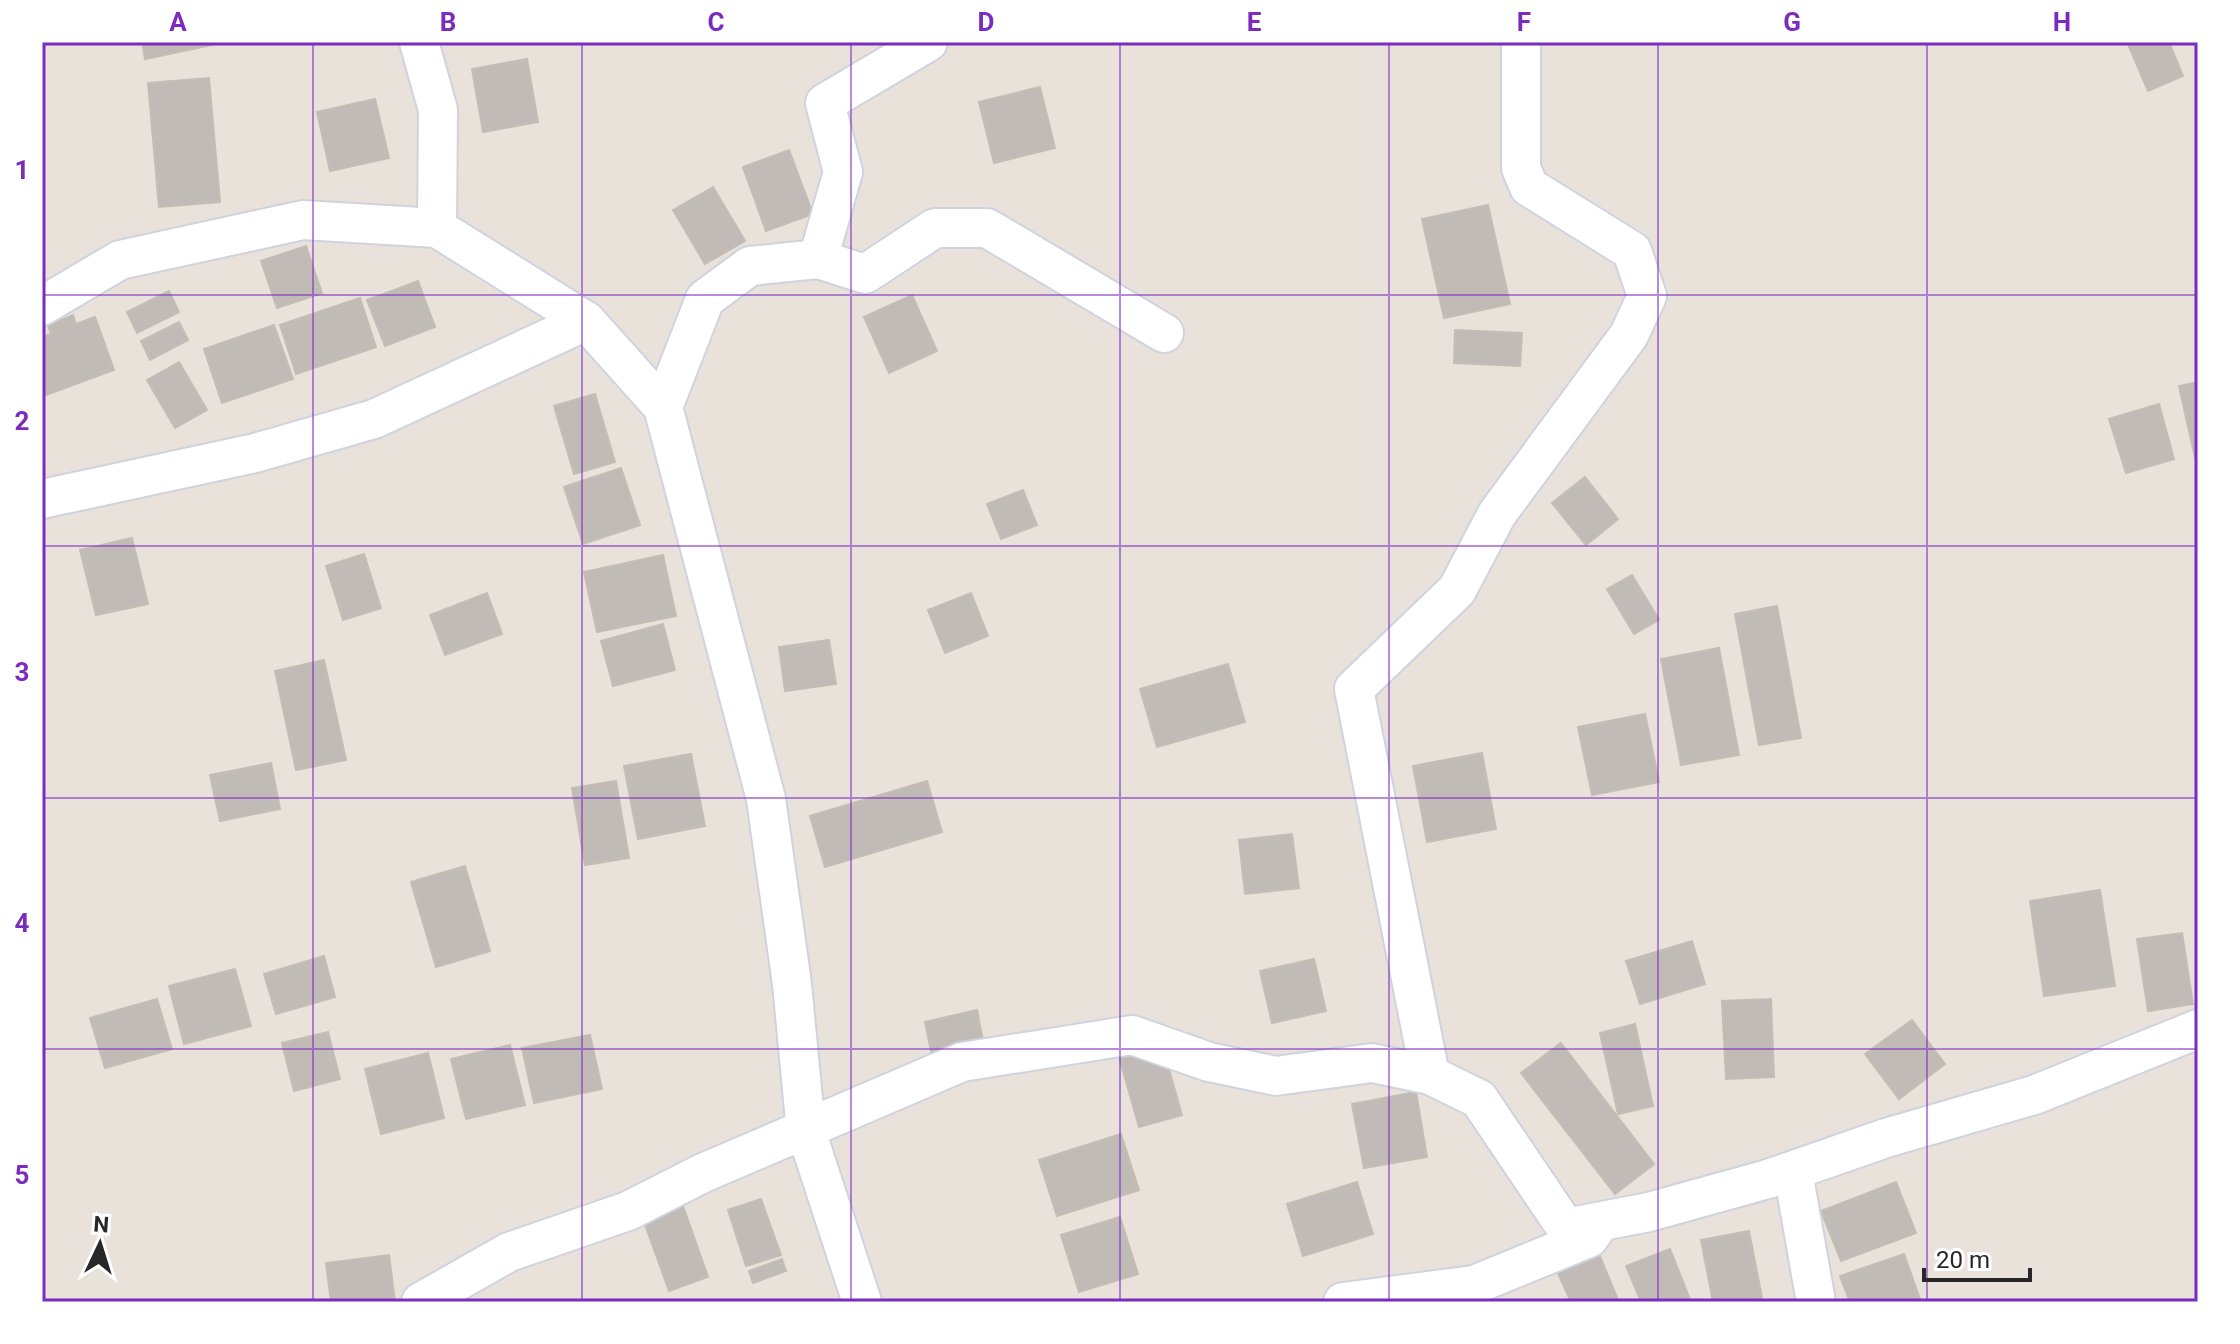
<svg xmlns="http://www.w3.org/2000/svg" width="2240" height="1344" font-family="Roboto,sans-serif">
  <rect width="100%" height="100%" fill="#e8e2da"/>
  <g fill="#c1bbb7" stroke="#c3bdb4" stroke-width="2">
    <polygon points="142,42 217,42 217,44 145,59"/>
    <polygon points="2127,42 2169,42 2183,76 2148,91"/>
    <polygon points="527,59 538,122 483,132 472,69"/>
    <polygon points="209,78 220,202 159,207 148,83"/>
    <polygon points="1040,87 1055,148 994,163 979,102"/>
    <polygon points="375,99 389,158 330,171 317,112"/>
    <polygon points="789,150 813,214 766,231 743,167"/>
    <polygon points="713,187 745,241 705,264 673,210"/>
    <polygon points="1488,205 1510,304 1444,318 1422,219"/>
    <polygon points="306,246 322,293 277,308 261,261"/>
    <polygon points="418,281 435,327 385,346 367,300"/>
    <polygon points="169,291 179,312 137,333 127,312"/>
    <polygon points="912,295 937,351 889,373 864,317"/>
    <polygon points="360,298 376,347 296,374 280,325"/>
    <polygon points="73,315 76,324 95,317 114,370 46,395 42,384 42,337 51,334 48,325"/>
    <polygon points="179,322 188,340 150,360 141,341"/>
    <polygon points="274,325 293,379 222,403 204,349"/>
    <polygon points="1455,330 1522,333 1520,366 1454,363"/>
    <polygon points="179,362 207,410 175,428 147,380"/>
    <polygon points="2198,382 2198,471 2179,386"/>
    <polygon points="595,394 615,462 574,474 554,406"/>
    <polygon points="2159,404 2174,459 2126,473 2109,419"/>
    <polygon points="621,468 640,525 583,544 564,487"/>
    <polygon points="1585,477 1618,519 1586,545 1552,503"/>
    <polygon points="1023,490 1037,525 1001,539 987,504"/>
    <polygon points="132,538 148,604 96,615 80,550"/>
    <polygon points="364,554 381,608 343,620 326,566"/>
    <polygon points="663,555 676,616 597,632 584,572"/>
    <polygon points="1632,575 1659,620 1634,634 1607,589"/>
    <polygon points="487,593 502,634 445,655 430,615"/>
    <polygon points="971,593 988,636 945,653 928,610"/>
    <polygon points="1777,606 1801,738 1759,745 1735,614"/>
    <polygon points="663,624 675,670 613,686 601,641"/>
    <polygon points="829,640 836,684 785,691 779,647"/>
    <polygon points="1719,648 1739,755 1681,765 1661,659"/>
    <polygon points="324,660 346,760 296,770 275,671"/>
    <polygon points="1228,664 1245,722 1157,747 1140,689"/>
    <polygon points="1645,714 1659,782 1592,795 1578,727"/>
    <polygon points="1482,753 1496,829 1427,842 1413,766"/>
    <polygon points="691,754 705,826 638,839 624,766"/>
    <polygon points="271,763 280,809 220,821 210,775"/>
    <polygon points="616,781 629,858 585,865 572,788"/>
    <polygon points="927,781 942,832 825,867 810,816"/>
    <polygon points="1292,834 1299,888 1245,894 1239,840"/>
    <polygon points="465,866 490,951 436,967 411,882"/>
    <polygon points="2100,890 2115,986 2044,996 2030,901"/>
    <polygon points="2182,933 2193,1004 2148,1011 2137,939"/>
    <polygon points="1692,941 1705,984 1640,1004 1626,961"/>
    <polygon points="324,956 335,997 276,1014 264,974"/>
    <polygon points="1314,959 1326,1011 1272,1023 1260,971"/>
    <polygon points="235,969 251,1026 184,1044 169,986"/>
    <polygon points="157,999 172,1049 105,1068 90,1018"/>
    <polygon points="1771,999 1774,1077 1726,1079 1722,1001"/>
    <polygon points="977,1010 984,1046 932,1056 925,1022"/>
    <polygon points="1912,1020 1945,1064 1899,1099 1865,1054"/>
    <polygon points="1635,1024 1653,1106 1618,1114 1600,1033"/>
    <polygon points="328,1032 340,1079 294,1091 282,1043"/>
    <polygon points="590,1035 602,1089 534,1103 522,1048"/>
    <polygon points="1561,1043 1654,1164 1615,1194 1521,1073"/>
    <polygon points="510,1045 525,1105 466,1119 451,1059"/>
    <polygon points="1162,1045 1182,1115 1139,1127 1119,1057"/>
    <polygon points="428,1053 444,1118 381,1134 365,1069"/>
    <polygon points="1416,1092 1427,1157 1364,1168 1352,1104"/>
    <polygon points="1121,1134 1139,1190 1057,1216 1039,1160"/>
    <polygon points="1357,1182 1373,1234 1303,1256 1287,1204"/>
    <polygon points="1896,1182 1916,1233 1841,1261 1821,1211"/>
    <polygon points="761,1199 781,1255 746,1266 728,1210"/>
    <polygon points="683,1206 708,1277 669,1291 643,1219"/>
    <polygon points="1120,1217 1138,1274 1079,1292 1061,1235"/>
    <polygon points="1749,1231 1762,1298 1713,1302 1701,1240"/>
    <polygon points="1670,1249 1691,1302 1641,1302 1626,1266"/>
    <polygon points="1599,1254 1619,1302 1571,1302 1557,1271"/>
    <polygon points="1904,1254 1921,1302 1850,1302 1840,1276"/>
    <polygon points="389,1255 395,1302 331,1302 326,1263"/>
    <polygon points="782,1259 786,1271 753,1283 749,1271"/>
  </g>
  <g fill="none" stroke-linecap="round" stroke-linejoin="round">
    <defs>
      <g id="minor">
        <polyline points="419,42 438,110 437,228 586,321"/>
        <polyline points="818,259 865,274 935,228 987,228 1164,333"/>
        <polyline points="42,306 120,260 303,220 437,228"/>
        <polyline points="663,407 705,299 750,266 818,259 843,172 825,103 928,42"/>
        <polyline points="42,499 255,453 374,419 586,321 663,407 766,799 792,984 806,1131 862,1302"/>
        <polyline points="1430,1075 1354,689 1457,590 1497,514 1629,335 1647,296 1632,251 1529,187 1521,168 1521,42"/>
        <polyline points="1771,1178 1886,1138 2034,1095 2198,1029"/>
        <polyline points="421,1302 509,1252 628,1211 703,1173 962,1062 1132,1035 1209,1062 1276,1076 1372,1063 1430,1075 1479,1099 1566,1228 1649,1212 1793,1172 1816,1302"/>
        <polyline points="1343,1302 1474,1285 1589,1238 1596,1228"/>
      </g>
    </defs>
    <use href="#minor" stroke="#d0d3df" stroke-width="42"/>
    <use href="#minor" stroke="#fff" stroke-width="38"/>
  </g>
  <path fill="none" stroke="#7b2cbf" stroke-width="2" stroke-opacity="0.55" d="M313,42v1260M582,42v1260M851,42v1260M1120,42v1260M1389,42v1260M1658,42v1260M1927,42v1260M42,295h2156M42,546h2156M42,798h2156M42,1049h2156"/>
  <rect width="2240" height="1344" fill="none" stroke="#ffffff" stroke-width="88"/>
  <g transform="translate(100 1244) rotate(4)" stroke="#ffffff" stroke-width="6" paint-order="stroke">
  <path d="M0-6L14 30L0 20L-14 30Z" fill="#272727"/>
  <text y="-12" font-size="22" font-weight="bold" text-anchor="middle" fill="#272727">N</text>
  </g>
  <path d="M1924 1268v12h106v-12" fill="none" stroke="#272727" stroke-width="4"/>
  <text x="1936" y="1268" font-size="24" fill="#272727" stroke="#ffffff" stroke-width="6" paint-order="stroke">20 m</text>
  <rect x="44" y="44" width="2152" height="1256" fill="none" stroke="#7b2cbf" stroke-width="3"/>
  <g font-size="26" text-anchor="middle" font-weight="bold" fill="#7b2cbf">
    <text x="178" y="31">A</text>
    <text x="448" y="31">B</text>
    <text x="716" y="31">C</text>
    <text x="986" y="31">D</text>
    <text x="1254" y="31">E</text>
    <text x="1524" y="31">F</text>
    <text x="1792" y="31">G</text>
    <text x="2062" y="31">H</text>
    <text x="22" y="179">1</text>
    <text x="22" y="430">2</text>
    <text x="22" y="681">3</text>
    <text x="22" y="932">4</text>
    <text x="22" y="1184">5</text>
  </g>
</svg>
